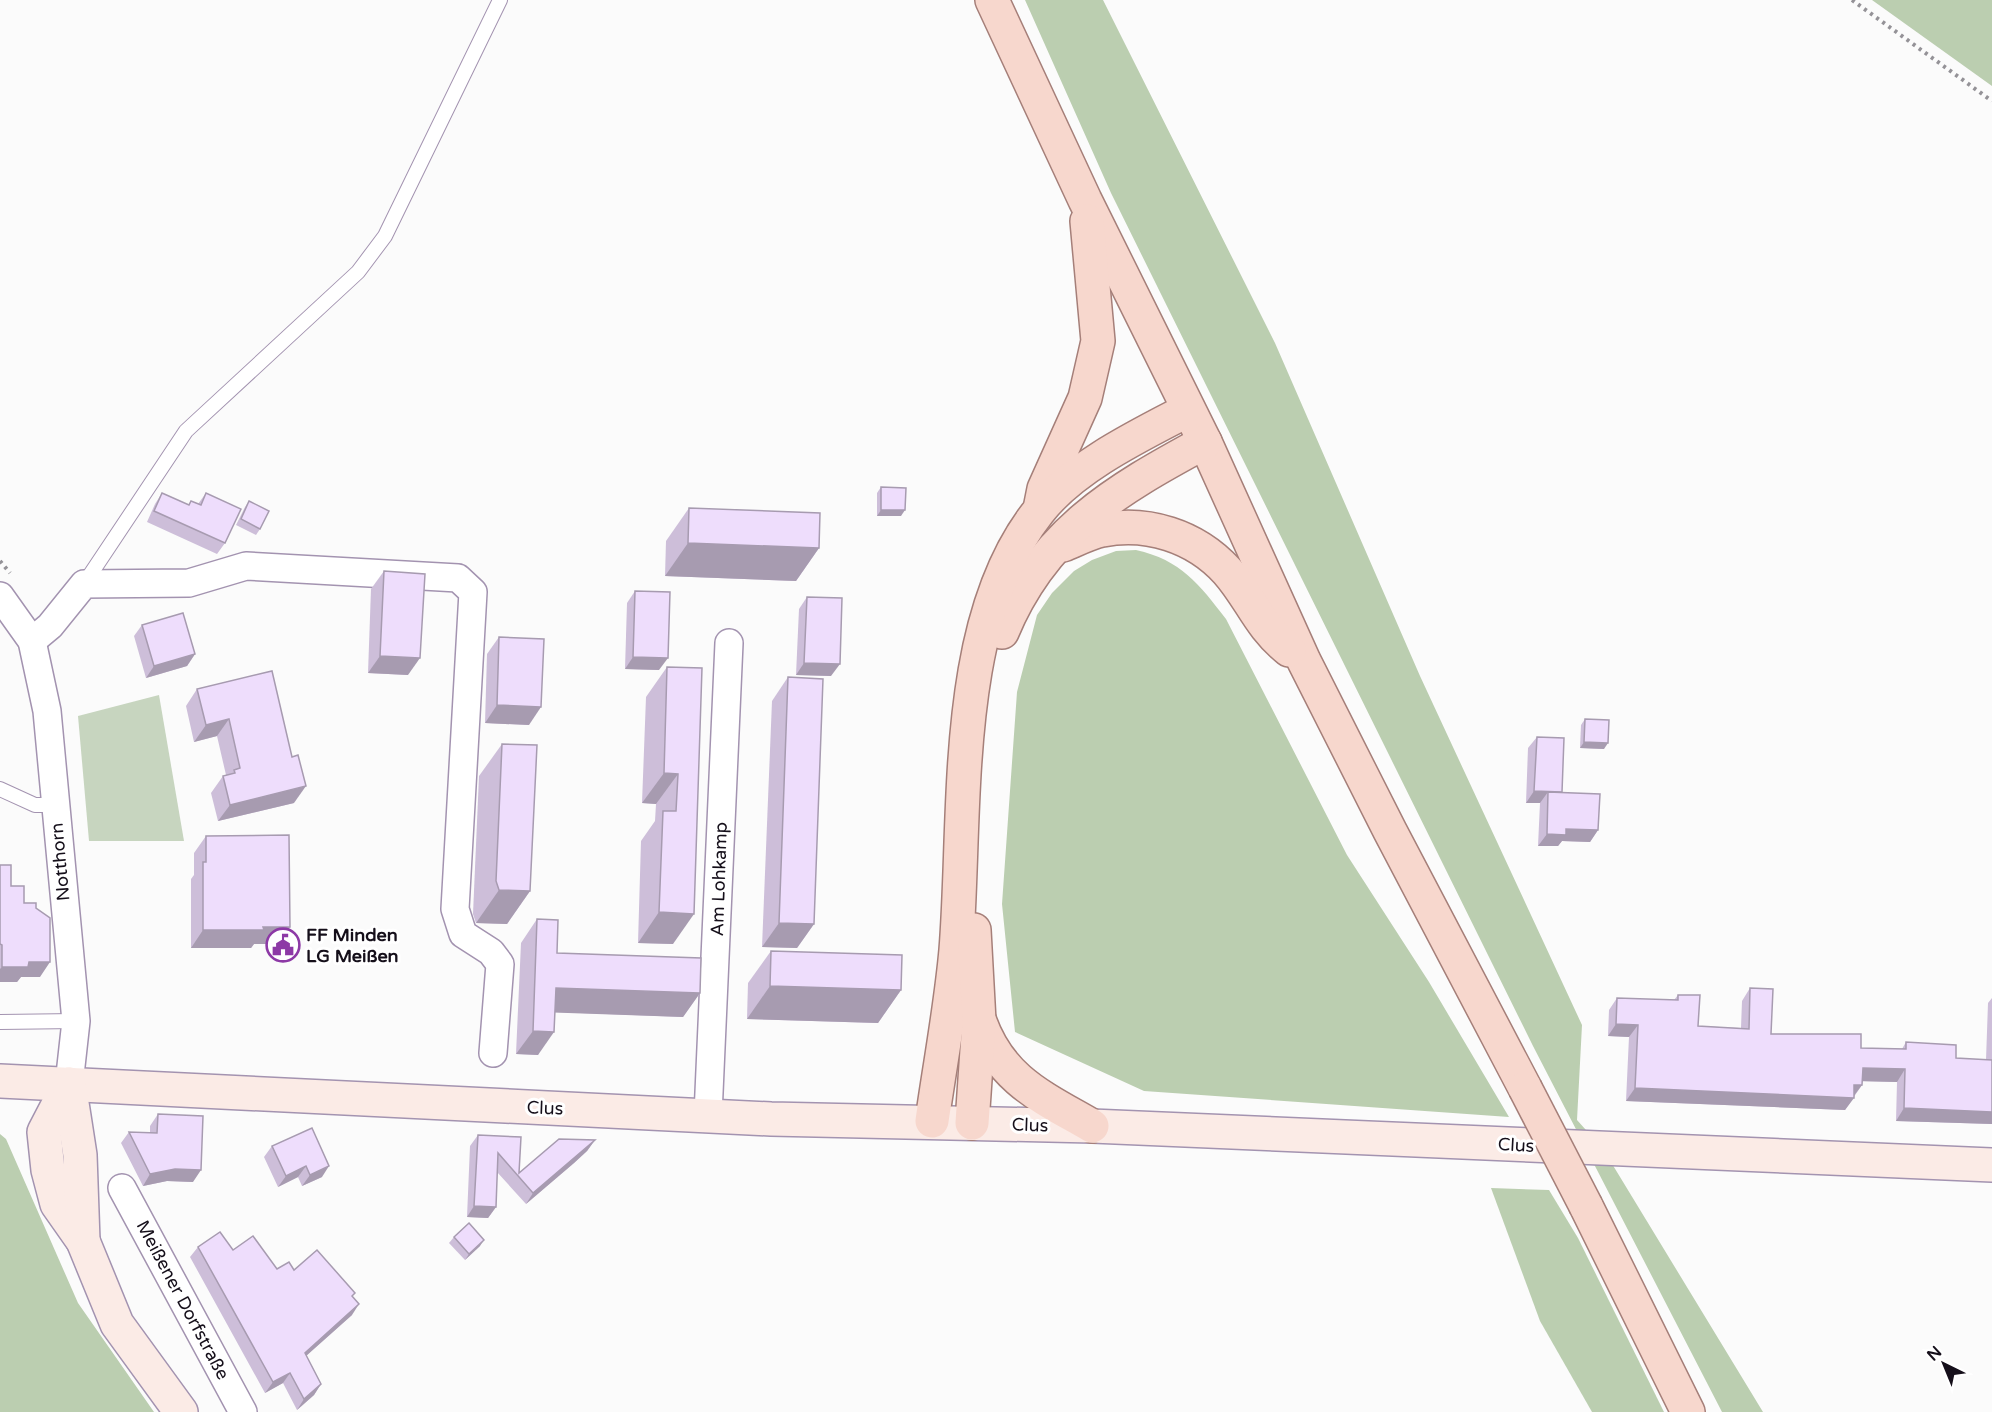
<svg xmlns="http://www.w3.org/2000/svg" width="1992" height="1412" font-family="'Varela Round',sans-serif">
  <rect width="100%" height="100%" fill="#fbfbfb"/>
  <polygon fill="#c7d5bf" points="159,695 184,841 89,841 78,716"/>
  <g fill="#bbceb0">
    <polygon points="1025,0 1103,0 1275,343 1420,676 1582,1025 1577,1120 1603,1149 1763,1412 1722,1412 1533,1046 1111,193"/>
    <polygon points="1872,0 1992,0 1992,86"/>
    <path d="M1136,550c45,10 63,34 90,69l121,236 82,127 80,135 -365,-26 -129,-59 -13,-128 15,-212 20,-77 15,-22 22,-22 18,-11 24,-9z"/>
    <polygon points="0,1134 6,1139 78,1303 154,1412 0,1412"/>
    <polygon points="1491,1188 1549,1190 1578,1238 1664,1412 1592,1412 1540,1321"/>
  </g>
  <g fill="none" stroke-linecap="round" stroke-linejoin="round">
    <defs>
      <g id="lane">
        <polyline points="84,584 186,431 358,272 385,236 500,0"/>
        <polyline points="0,789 35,805 55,805"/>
        <polyline points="0,1022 76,1021"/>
      </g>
      <g id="street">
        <polyline points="0,596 32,641 47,711 76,1021 69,1084"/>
        <polyline points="32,641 50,626 84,584 189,583 246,566 458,578 473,592 455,909 463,934 491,952 500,964 493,1053"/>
        <polyline points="708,1115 729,643"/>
        <polyline points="122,1188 243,1412"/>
      </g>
      <g id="secondary">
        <polyline points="0,1081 771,1119 1092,1126 1992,1165"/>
        <polyline points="69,1084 44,1132 48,1170 57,1204 83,1241 117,1324 181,1412"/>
        <polyline points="69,1084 80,1155 83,1241"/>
      </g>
      <g id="primary">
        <polyline points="992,0 1085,200 1205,442 1304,661 1390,831 1525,1088"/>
        <polyline points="1041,504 1044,489 1085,398 1098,341 1087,221"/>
        <path d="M1063,545c12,-5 26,-12 39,-15 45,-9 93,6 125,41 24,27 31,54 62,79"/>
        <path d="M1002,632c41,-99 112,-141 203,-190"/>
        <path d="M980,1022c21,58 62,75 112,104"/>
        <path d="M932,1121c8,-57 19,-114 24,-171 11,-136 -6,-328 83,-439 34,-44 101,-76 149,-101"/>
        <polyline points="972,1123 979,1021 974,930"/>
        <polyline points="1586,1206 1688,1412"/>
      </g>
    </defs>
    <use href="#lane" stroke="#a393b0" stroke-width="16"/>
    <use href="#street" stroke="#a393b0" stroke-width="30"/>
    <use href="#secondary" stroke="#a393b0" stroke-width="36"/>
    <use href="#primary" stroke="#a57f79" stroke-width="36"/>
    <g stroke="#949297" stroke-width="4" stroke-dasharray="3 4.5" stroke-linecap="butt">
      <polyline points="1852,0 1992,101"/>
      <polyline points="0,561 10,573"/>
    </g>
    <use href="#lane" stroke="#fff" stroke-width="14"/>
    <use href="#street" stroke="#fff" stroke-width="27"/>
    <use href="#secondary" stroke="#fbebe6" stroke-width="33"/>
    <use href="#primary" stroke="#f7d7cd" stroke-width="33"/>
    <defs>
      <polyline id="primary-bridge" points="1525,1088 1586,1206"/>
    </defs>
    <use href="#primary-bridge" stroke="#a57f79" stroke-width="36" stroke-linecap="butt"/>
    <use href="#primary-bridge" stroke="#f7d7cd" stroke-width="33"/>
  </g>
  <g fill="#cdbed9">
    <polygon points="881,487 901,516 877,516 877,493"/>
    <polygon points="162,493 188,505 191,501 198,504 206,493 225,543 217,554 147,522 155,504"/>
    <polygon points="249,501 260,529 256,535 236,525 245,507"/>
    <polygon points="689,508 819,548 796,581 665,576 666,541"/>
    <polygon points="384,571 408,675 368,673 371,589"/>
    <polygon points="635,591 659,670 625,669 627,603"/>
    <polygon points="807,597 831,676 796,675 799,609"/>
    <polygon points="142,625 195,654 187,666 146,678 134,636"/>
    <polygon points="499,637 529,725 485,723 487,654"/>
    <polygon points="667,667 702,668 673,944 638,943 641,841 655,821 656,804 642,803 646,697"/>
    <polygon points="272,671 294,803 218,821 211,793 223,776 226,775 217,736 194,742 186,706 197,689"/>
    <polygon points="788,677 814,924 797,948 762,947 772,701"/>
    <polygon points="1585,719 1604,749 1580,748 1581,725"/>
    <polygon points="1537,737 1562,792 1598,830 1590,842 1562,841 1558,846 1538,846 1540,803 1526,803 1528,748"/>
    <polygon points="502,744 530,891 507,924 476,923 473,914 479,776"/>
    <polygon points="206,836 278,944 254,944 251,948 191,948 191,879 194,875 194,853"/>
    <polygon points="0,865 11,886 24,903 40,977 21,977 17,982 0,982"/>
    <polygon points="537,919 557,953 700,993 683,1017 555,1012 538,1055 516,1054 521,943"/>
    <polygon points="771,951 901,990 878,1023 747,1019 748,983"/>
    <polygon points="1750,988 1771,1034 1861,1048 1902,1049 1906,1042 1956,1058 1986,1060 1988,1003 1992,998 1992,1124 1896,1121 1897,1082 1862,1081 1862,1085 1845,1110 1626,1101 1629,1037 1608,1036 1609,1010 1617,998 1674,1000 1678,995 1698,1026 1741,1028 1742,1001"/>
    <polygon points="158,1114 193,1182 167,1181 143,1186 121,1143 129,1132 150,1132 150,1126"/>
    <polygon points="312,1128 322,1177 302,1186 298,1177 278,1187 264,1157 272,1146"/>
    <polygon points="478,1135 521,1137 519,1173 595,1140 587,1151 574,1163 526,1204 497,1172 496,1207 488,1218 467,1217 470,1146"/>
    <polygon points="454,1237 480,1246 465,1260 449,1243"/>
    <polygon points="198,1247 233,1250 277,1269 294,1270 352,1315 306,1356 321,1384 314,1395 297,1410 283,1383 265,1393 190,1257"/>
  </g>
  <g fill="#a79bb0">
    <polygon points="881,510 905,510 901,516 877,516"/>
    <polygon points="688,543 819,548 796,581 665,576"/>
    <polygon points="195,654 187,666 146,678 154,666"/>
    <polygon points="380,656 420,658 408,675 368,673"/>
    <polygon points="633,657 668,658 659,670 625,669"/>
    <polygon points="804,663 840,664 831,676 796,675"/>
    <polygon points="497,705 541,707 529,725 485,723"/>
    <polygon points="229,719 217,736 194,742 206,725"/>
    <polygon points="1584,742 1608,743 1604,749 1580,748"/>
    <polygon points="664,773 678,774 656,804 642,803"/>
    <polygon points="306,786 294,803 218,821 230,805"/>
    <polygon points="1534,791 1562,792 1548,792 1540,803 1526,803"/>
    <polygon points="1566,829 1598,830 1590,842 1562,841 1558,846 1538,846 1547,834"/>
    <polygon points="499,890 530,891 507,924 476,923"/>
    <polygon points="659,912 694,914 673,944 638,943"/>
    <polygon points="779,923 814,924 797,948 762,947"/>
    <polygon points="263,927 290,927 278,944 254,944 251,948 191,948 203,930"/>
    <polygon points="29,962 50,962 40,977 21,977 17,982 0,982 0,969 2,967"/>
    <polygon points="770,986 901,990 878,1023 747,1019"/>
    <polygon points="556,988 700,993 683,1017 539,1012"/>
    <polygon points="1616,1024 1638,1025 1629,1037 1608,1036"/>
    <polygon points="533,1031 554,1032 538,1055 516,1054"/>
    <polygon points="1863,1068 1905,1069 1897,1082 1854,1081"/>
    <polygon points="1854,1085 1862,1085 1853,1097"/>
    <polygon points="1635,1088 1854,1098 1845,1110 1626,1101"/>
    <polygon points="1904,1108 1992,1112 1992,1124 1896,1121"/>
    <polygon points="595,1140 587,1151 574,1163 526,1204 533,1193"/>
    <polygon points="306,1166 298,1177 278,1187 286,1176"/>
    <polygon points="329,1166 322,1177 302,1186 310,1175"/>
    <polygon points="175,1169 201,1170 193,1182 167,1181 143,1186 150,1174"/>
    <polygon points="474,1206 496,1207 488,1218 467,1217"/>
    <polygon points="484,1240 480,1246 465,1260 469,1254"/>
    <polygon points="359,1304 352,1315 297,1364 305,1353"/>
    <polygon points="290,1373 283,1383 265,1393 273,1382"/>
    <polygon points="321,1384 314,1395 297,1410 304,1399"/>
  </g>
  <g fill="#eeddfc" stroke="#a79bb0" stroke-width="1.5">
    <polygon points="881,487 906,488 905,510 881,510"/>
    <polygon points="162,493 189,505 191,501 201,505 206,493 241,509 225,543 154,511"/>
    <polygon points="249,501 269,511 260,529 241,519"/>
    <polygon points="689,508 820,513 819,548 688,543"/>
    <polygon points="384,571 425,574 420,658 380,656"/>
    <polygon points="635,591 670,592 668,658 633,657"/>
    <polygon points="807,597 842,598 840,664 804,663"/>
    <polygon points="183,613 195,654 154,666 142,625"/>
    <polygon points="499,637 544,639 541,707 497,705"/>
    <polygon points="667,667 702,668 694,914 659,912 663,811 676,811 678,774 664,773"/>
    <polygon points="272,671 292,757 298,755 306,786 230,805 223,776 235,773 234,770 240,768 229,719 206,725 197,689"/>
    <polygon points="788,677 823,679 814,924 779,923"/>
    <polygon points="1585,719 1609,720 1608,743 1584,742"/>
    <polygon points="1537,737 1564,738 1562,792 1534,791"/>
    <polygon points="502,744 537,745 530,891 499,890 496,881"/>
    <polygon points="1548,792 1600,794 1598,830 1566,829 1566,835 1547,834"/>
    <polygon points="289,835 290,927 263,927 264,930 203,930 203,862 206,862 206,836"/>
    <polygon points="0,865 11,865 11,886 24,886 24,903 36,903 36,908 50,918 50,962 29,962 28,967 2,967 2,945 0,944"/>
    <polygon points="537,919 558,920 557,953 701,958 700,993 556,988 554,1032 533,1031"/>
    <polygon points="771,951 902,955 901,990 770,986"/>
    <polygon points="1750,988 1773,989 1771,1034 1861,1034 1861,1048 1906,1049 1906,1042 1956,1045 1956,1058 1992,1060 1992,1112 1904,1108 1905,1069 1863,1068 1862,1085 1854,1085 1854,1098 1635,1088 1638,1025 1616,1024 1617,998 1678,1000 1678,995 1700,995 1698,1026 1749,1029"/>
    <polygon points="158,1114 203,1116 201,1170 175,1169 150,1174 129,1132 157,1133"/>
    <polygon points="312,1128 329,1166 310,1175 306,1166 286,1176 272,1146"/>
    <polygon points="478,1135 521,1137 519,1173 559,1139 595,1140 533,1193 498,1153 496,1207 474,1206"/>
    <polygon points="469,1223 484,1240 469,1254 454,1237"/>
    <polygon points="220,1232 233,1250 253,1236 277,1269 289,1262 294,1270 317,1250 355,1293 352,1296 359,1304 305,1353 321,1384 304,1399 290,1373 273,1382 198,1247"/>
  </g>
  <defs>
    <symbol id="civic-ring" viewBox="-11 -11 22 22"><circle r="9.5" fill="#fff" stroke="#8d39a6" stroke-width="1.5"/><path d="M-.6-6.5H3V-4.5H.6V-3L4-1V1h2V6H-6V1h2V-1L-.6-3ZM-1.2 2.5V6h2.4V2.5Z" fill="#8d39a6"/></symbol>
  </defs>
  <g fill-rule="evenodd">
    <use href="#civic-ring" x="264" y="926" width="38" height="38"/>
  </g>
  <g text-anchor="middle" stroke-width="6" stroke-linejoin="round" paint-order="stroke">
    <g font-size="18" fill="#150f1a" stroke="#fff">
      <text transform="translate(60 862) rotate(-95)" y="6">Notthorn</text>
      <text transform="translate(719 879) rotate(-88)" y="6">Am Lohkamp</text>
      <text transform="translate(545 1108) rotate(2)" y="6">Clus</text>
      <text transform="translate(1030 1125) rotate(2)" y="6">Clus</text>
      <text transform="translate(1516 1145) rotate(3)" y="6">Clus</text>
      <text transform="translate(183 1300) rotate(62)" y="6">Meißener Dorfstraße</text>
    </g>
    <g font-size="18" font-weight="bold" fill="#150f1a" stroke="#fff" text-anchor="start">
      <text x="306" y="941">FF Minden<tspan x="306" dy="21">LG Meißen</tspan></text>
    </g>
  </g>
  <g transform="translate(1944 1364) rotate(317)" stroke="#ffffff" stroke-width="4.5" paint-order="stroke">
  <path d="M0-4.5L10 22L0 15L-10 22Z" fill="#150f1a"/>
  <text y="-9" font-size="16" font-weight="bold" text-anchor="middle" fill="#150f1a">N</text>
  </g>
</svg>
